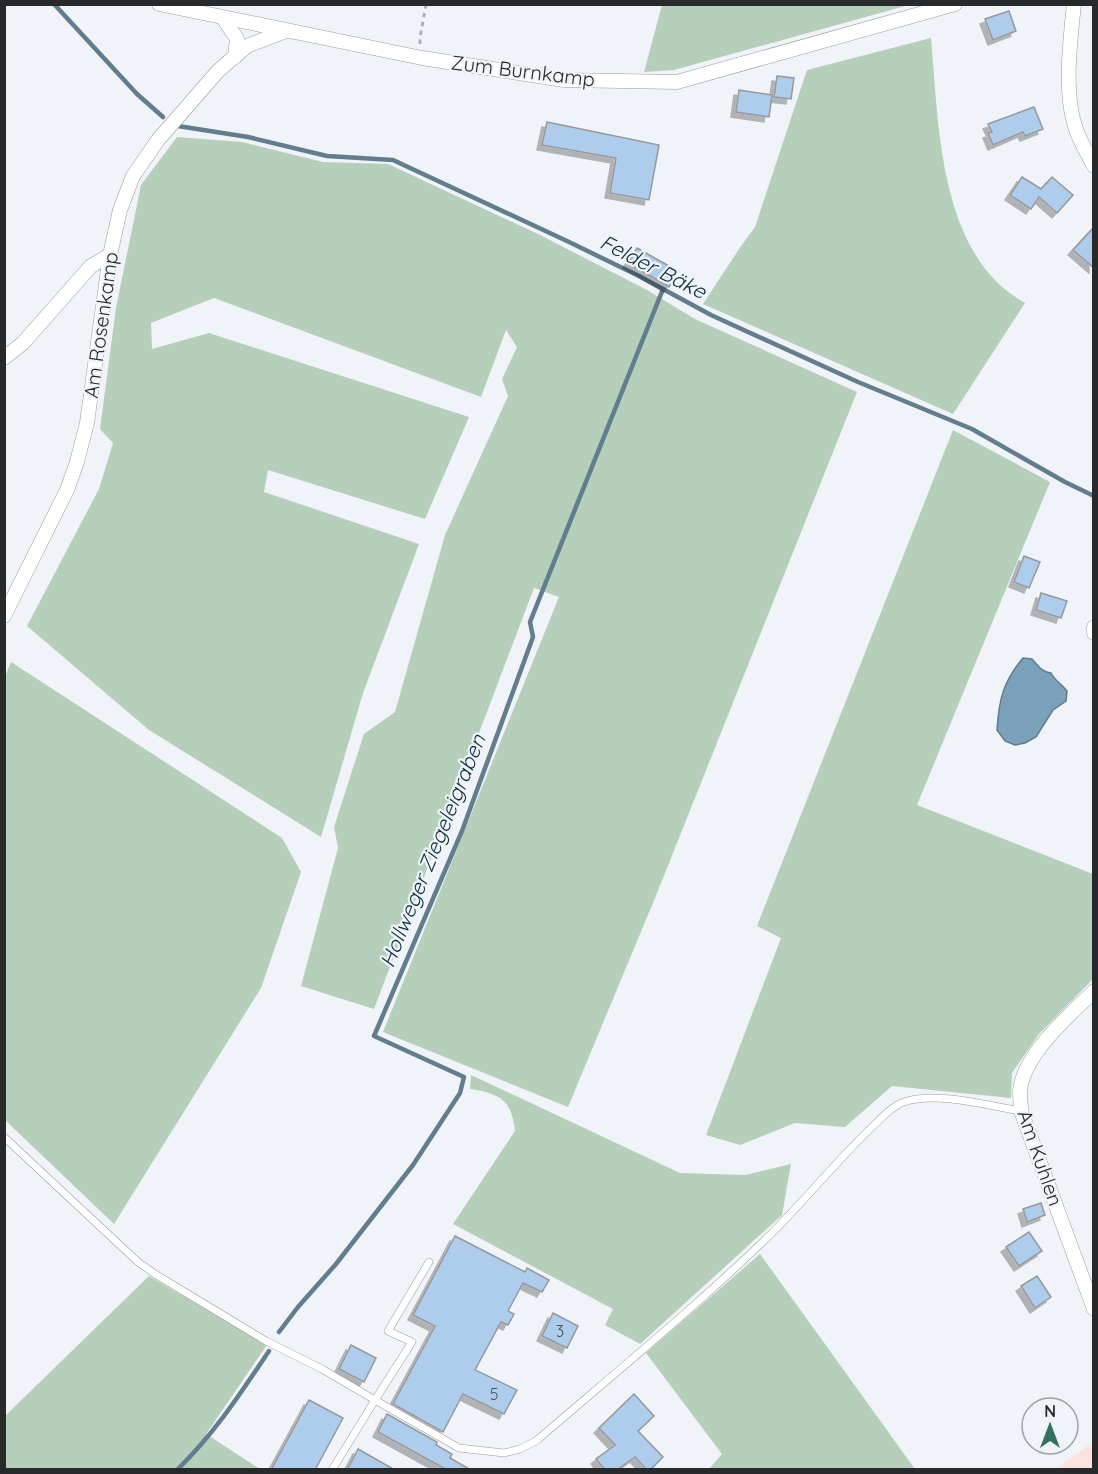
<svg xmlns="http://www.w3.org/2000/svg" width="1098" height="1474" font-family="Quicksand,sans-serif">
  <defs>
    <filter id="shadow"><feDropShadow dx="-5" dy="5" stdDeviation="0" flood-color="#0004"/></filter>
  </defs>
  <rect width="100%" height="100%" fill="#f0f3f7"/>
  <polygon fill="#fde2df" points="1093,1442 1093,1469 1056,1469"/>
  <g fill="#b5cfbb">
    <polygon points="662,5 662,4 909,5 674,70 644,72"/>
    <path d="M931,38c8,87 7,217 94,265l-72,111 -250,-110 36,-55 16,-22 52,-157z"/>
    <polygon points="177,137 242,142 323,162 388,164 540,235 647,290 695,319 857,392 655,898 568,1107 383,1032 559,597 534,588 374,1009 301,986 338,848 334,827 364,734 395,712 445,535 508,396 502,379 517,347 506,330 481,397 214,298 151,323 152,349 209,333 469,417 425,519 268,470 264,492 419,544 363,693 321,837 149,730 27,626 99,489 113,443 100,429 116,308 141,185"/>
    <polygon points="953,430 1050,482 917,805 1093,874 1093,979 1039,1034 1012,1073 1011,1098 892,1086 845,1127 795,1123 740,1145 706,1135 781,938 757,926"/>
    <polygon points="11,662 282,838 301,872 261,988 114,1224 5,1120 4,679"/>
    <path d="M471,1075l209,98 65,2 46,-11 -9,51 -142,129 -35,-19 8,-16 -160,-85 62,-93c-3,-30 -15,-38 -45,-42z"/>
    <polygon points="760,1254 915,1469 709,1469 722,1454 646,1353"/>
    <polygon points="149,1276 267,1345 206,1434 260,1469 5,1469 5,1416"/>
  </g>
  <path fill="#7aa1b9" stroke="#617d8e" stroke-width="1.5" d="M1023,658l9,1c6,7 10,13 19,14 4,8 11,11 16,18l-1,10 -13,9 -17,27 -11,6 -10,2 -10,-4 -8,-11c2,-31 6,-48 26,-72z"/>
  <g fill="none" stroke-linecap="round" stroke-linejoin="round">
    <g stroke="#617d8e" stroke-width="4.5">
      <polyline points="54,4 137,94 163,117"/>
      <polyline points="178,126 248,137 327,156 393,160 567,241 639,276 711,315 858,382 972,429 1065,482 1094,496"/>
      <polyline points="279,1332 298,1307 336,1264 413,1165 460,1093 464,1077 374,1036 462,831 533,637 530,622 663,289"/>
      <path d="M177,1470c38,-37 63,-76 92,-119"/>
    </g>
  </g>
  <g fill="#aeccec" stroke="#96999c" stroke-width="1.5" filter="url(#shadow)">
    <polygon points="1009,11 1016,31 993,40 985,19"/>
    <polygon points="777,76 794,78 791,99 774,97"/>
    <polygon points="739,90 772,95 769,117 736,112"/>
    <polygon points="1034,107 1043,129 1025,136 1023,132 993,145 988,133 992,132 988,124"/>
    <polygon points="547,122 659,145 649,200 610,193 616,158 542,145"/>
    <polygon points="1022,177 1041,189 1052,177 1073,195 1057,213 1039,197 1031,209 1010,195"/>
    <polygon points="1094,227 1094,268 1073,250"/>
    <polygon points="637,248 678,271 669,287 628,263"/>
    <polygon points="1024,556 1040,562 1029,588 1014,582"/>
    <polygon points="1041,593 1067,601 1061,618 1036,610"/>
    <polygon points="1041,1203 1045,1215 1027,1222 1023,1209"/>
    <polygon points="1029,1232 1042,1251 1019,1266 1006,1247"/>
    <polygon points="455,1236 525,1272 527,1268 549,1280 542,1292 523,1283 508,1311 514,1314 508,1325 501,1322 475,1370 517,1390 504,1414 463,1394 443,1432 393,1404 435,1326 413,1315"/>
    <polygon points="1037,1276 1051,1297 1035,1308 1021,1286"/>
    <polygon points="553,1313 578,1326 567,1348 542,1336"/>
    <polygon points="351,1345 376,1358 364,1382 339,1369"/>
    <polygon points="634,1394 654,1416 638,1431 663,1457 650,1470 647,1470 635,1457 617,1470 605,1470 596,1459 615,1445 599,1428"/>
    <polygon points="309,1400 343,1418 315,1470 271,1470"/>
    <polygon points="387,1414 437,1442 436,1445 452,1454 450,1458 471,1470 447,1470 378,1432"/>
    <polygon points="358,1449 395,1470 347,1470"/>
  </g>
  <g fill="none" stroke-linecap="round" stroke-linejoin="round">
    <defs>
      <g id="service">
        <polyline points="4,1137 138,1262 155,1274 266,1341 322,1369 375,1400 412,1342 388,1331 429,1262"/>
        <path d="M332,1470l43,-70 84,48 45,5 16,-4 16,-8c79,-68 161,-135 236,-208 33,-33 63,-70 97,-103 10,-9 21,-23 35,-28 33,-11 84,4 117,9"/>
      </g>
      <g id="minor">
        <polyline points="159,4 422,58 564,80 677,82 955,4"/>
        <path d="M1074,4c-4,39 -11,91 3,128 4,11 11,22 17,34"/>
        <polyline points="223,18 237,39 235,57"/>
        <polyline points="4,358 23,343 91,266 110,255"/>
        <polyline points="4,616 67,490 77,462 87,423 110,255 120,210 133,176 158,140 218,71 247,46 286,31"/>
        <polyline points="1094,627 1094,633"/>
        <path d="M1094,991c-25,25 -72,64 -74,101 0,6 1,13 1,19l73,198"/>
      </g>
    </defs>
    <use href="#service" stroke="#999c9f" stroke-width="8"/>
    <use href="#minor" stroke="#999c9f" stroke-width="15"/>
    <polyline stroke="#afb1b4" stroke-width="3" stroke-dasharray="4.5 4.5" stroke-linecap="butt" points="420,44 420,38 426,4"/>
    <use href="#service" stroke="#fff" stroke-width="7"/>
    <use href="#minor" stroke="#fff" stroke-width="14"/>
  </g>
  <g text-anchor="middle" stroke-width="4.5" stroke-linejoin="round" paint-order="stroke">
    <g font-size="16" fill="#4a525a">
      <text x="560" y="1337">3</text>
      <text x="494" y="1400">5</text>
    </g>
    <g font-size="20" fill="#28292a" stroke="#f0f3f7">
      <text transform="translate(523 71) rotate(7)" y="7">Zum Burnkamp</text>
      <text transform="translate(101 325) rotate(-82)" y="7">Am Rosenkamp</text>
      <text transform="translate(1040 1158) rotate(71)" y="7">Am Kuhlen</text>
    </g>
    <g font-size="21" font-style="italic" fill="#0b2e40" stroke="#f0f3f7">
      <text transform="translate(653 267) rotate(27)" y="7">Felder Bäke</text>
      <text transform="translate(433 851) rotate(-68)" y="7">Hollweger Ziegeleigraben</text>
    </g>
  </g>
  <rect width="1098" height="1474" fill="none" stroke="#28292a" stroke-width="12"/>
  <g transform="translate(1050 1426)"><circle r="28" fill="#f0f3f7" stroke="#a0a2a5" stroke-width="1.5"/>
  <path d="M0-4.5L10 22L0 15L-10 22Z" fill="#32715e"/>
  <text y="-9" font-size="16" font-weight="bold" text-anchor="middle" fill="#28292a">N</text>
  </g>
</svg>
